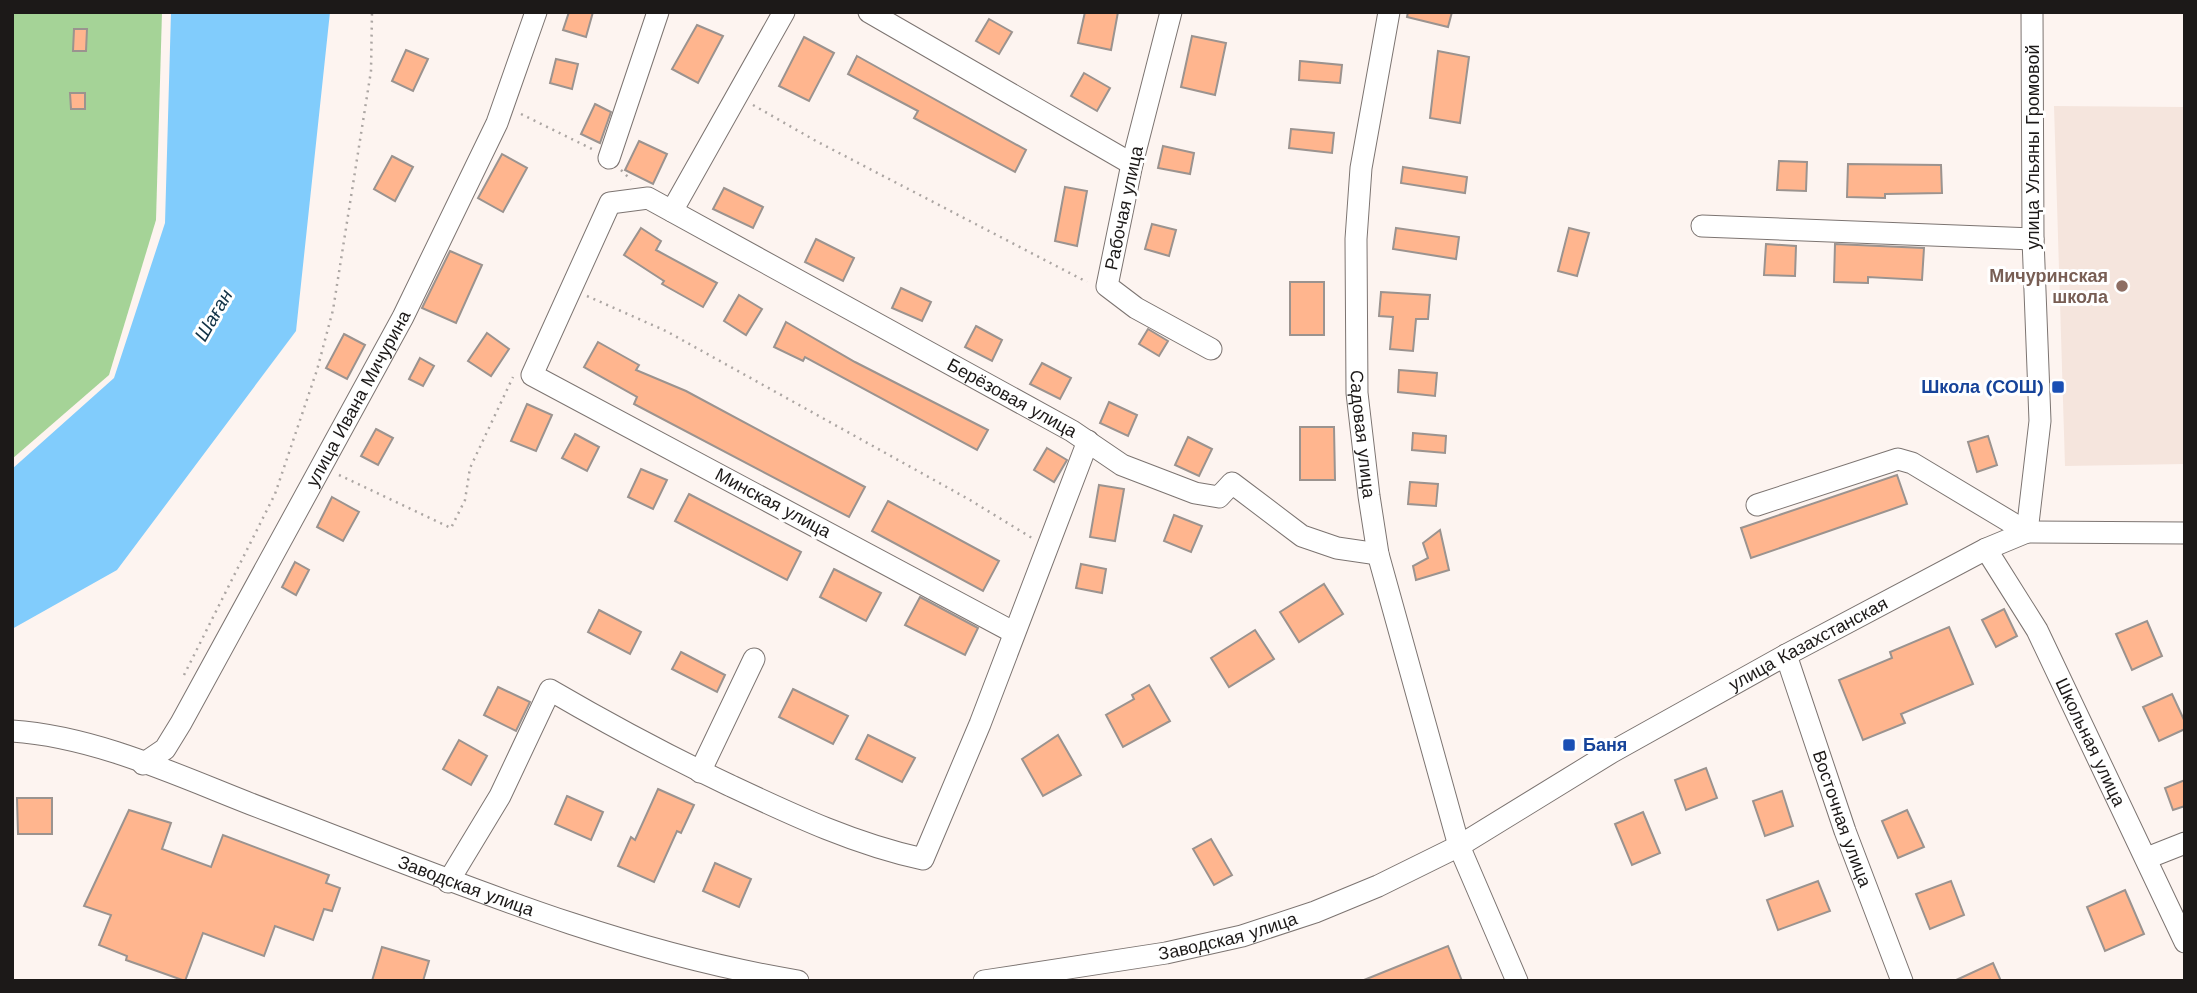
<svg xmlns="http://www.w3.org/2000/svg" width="2197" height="993" font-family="'Work Sans',sans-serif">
  <rect width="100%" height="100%" fill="#fdf4f0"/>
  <polygon fill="#f5e5dd" points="2054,106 2185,107 2185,464 2065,466"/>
  <polygon fill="#a5d397" points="12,12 162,12 156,220 109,375 12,459"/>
  <polygon fill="#81ccfc" points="171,12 330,12 296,331 117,570 12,629 12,469 114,378 165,223"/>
  <g fill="#ffb58e" stroke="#9b938f" stroke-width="2">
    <polygon points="569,12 593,12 586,37 563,30"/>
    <polygon points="1085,12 1118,12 1111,50 1078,43"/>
    <polygon points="1408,12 1452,12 1448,27 1407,17"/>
    <polygon points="989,19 1012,32 999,54 976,41"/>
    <polygon points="697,25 723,36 698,83 672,69"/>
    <polygon points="74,29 87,29 86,51 73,51"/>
    <polygon points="1192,36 1226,43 1215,95 1181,87"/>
    <polygon points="804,37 834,53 809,101 779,86"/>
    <polygon points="406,50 428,59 413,91 392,81"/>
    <polygon points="1438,51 1469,57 1460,123 1430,118"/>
    <polygon points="857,56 1026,150 1015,172 914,118 918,111 848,74"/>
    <polygon points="556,59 578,64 572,89 550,83"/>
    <polygon points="1300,61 1342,65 1340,83 1299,80"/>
    <polygon points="1084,73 1110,88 1097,111 1071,96"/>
    <polygon points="70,93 85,93 85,109 71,109"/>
    <polygon points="595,104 611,112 600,143 581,134"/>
    <polygon points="1291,129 1334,133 1332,153 1289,148"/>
    <polygon points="639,141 667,154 653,184 625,170"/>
    <polygon points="1163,146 1194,153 1190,174 1158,168"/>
    <polygon points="502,154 527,168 503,212 478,198"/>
    <polygon points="392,156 413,167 395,201 374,189"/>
    <polygon points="1779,161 1807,162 1806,191 1777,190"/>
    <polygon points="1848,164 1941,165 1942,193 1885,194 1885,198 1847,197"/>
    <polygon points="1403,167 1467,177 1465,193 1401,183"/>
    <polygon points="1065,187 1087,191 1077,246 1055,241"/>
    <polygon points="724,188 763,207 753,228 713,209"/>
    <polygon points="1152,224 1176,230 1169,256 1145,249"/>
    <polygon points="641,228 661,241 656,250 717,283 703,307 662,284 664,281 624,255"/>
    <polygon points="1396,228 1459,237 1456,259 1393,249"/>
    <polygon points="1569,228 1589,233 1577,276 1558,271"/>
    <polygon points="816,239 854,258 843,281 805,262"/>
    <polygon points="1766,244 1796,246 1795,276 1764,275"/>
    <polygon points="1835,244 1924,248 1922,280 1868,277 1868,283 1834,282"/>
    <polygon points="450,251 482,265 456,323 422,308"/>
    <rect x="1290" y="282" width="34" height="53"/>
    <polygon points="901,288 931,302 922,321 892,308"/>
    <polygon points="1381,292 1430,295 1428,319 1416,319 1413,351 1390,349 1393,317 1379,316"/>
    <polygon points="739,295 762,309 746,335 724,321"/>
    <polygon points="786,322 855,362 988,430 977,450 805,357 803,361 774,347"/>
    <polygon points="976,326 1002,340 992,361 965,347"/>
    <polygon points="1148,329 1168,341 1159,356 1139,344"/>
    <polygon points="487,333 509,349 491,376 468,361"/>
    <polygon points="344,334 365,345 347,379 326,368"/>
    <polygon points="598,342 639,365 636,370 686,391 865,487 849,517 634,404 637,397 584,367"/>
    <polygon points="420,358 434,366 423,386 409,379"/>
    <polygon points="1042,363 1071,378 1060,399 1030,384"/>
    <polygon points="1399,370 1437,373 1435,396 1398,392"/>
    <polygon points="1109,402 1137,415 1128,436 1100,423"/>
    <polygon points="527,404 552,415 536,451 511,441"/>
    <polygon points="1300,427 1334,427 1335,480 1300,480"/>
    <polygon points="376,429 393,438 378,465 361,456"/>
    <polygon points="1413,433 1446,436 1445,453 1412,450"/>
    <polygon points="575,434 599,447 587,471 562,458"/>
    <polygon points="1988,436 1997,465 1977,472 1968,442"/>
    <polygon points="1188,437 1212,449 1199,476 1175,465"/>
    <polygon points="1047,448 1067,460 1054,482 1034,470"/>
    <polygon points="641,469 667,480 653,509 628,497"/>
    <polygon points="1897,475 1907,504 1751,558 1741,528"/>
    <polygon points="1410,482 1438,484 1436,506 1408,504"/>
    <polygon points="1099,485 1124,489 1115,541 1090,537"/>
    <polygon points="689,494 801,552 787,580 675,521"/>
    <polygon points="332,497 359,512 343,541 317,527"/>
    <polygon points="888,501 999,561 983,591 872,531"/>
    <polygon points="1174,515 1202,526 1191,552 1164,541"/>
    <polygon points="1440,530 1449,570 1416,580 1413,566 1428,558 1423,543"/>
    <polygon points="295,562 309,570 296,595 282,587"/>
    <polygon points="1081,564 1106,569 1102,593 1076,588"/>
    <polygon points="834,569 881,593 866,621 820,597"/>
    <polygon points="1324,584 1343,614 1299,642 1280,612"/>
    <polygon points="920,597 978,628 965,655 905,625"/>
    <polygon points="2004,609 2017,636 1996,647 1982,620"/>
    <polygon points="599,610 641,632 630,654 588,632"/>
    <polygon points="2147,621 2162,656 2132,670 2116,634"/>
    <polygon points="1949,627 1973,684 1901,714 1905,723 1863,740 1839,680 1892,658 1890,652"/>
    <polygon points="1255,630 1274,659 1229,687 1211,658"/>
    <polygon points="681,652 725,675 717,692 672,669"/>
    <polygon points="1149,685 1170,721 1123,747 1106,715 1134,699 1132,695"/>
    <polygon points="498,687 530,702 516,731 484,715"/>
    <polygon points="793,689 848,716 833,744 779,717"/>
    <polygon points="2172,694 2185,722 2185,729 2159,741 2143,707"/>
    <polygon points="868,735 915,758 902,782 856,759"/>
    <polygon points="1058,735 1081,775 1043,796 1022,759"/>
    <polygon points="459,740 487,756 471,785 443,769"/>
    <polygon points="1706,768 1717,798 1686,810 1675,780"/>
    <polygon points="2185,780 2185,806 2173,810 2165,788"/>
    <polygon points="658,789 694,805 681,833 677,831 654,882 618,866 631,837 635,840"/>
    <polygon points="1782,791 1793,826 1765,836 1753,801"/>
    <polygon points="567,796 603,812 591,840 555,824"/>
    <polygon points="17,798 52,798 52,834 18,834"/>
    <polygon points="129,810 171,823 162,849 211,867 223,835 329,875 326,883 340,888 332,911 324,909 313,940 275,926 264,956 203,933 185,981 126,960 127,956 99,945 111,915 84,906"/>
    <polygon points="1907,810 1924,847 1898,858 1882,821"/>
    <polygon points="1643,812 1660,853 1632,865 1615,824"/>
    <polygon points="1211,839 1232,875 1214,885 1193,849"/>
    <polygon points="715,863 751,879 739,907 703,891"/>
    <polygon points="1818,881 1830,911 1778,930 1767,900"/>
    <polygon points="1951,881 1964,915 1930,929 1916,894"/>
    <polygon points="2125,890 2144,934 2105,951 2087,907"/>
    <polygon points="1448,946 1462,981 1364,981 1364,980"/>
    <polygon points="382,947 429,961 423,981 372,981"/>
    <polygon points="1993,963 2001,981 1954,981"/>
  </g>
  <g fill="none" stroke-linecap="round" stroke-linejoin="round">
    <defs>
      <g id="minor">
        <polyline points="869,12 1132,164"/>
        <polyline points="1171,12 1132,164 1107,286 1136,308 1211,349"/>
        <path id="s1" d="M1389,12l-28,156 -5,71 1,154 12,103 9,58 81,292 58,135"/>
        <polyline points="609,158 658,12"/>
        <polyline points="672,211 784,12"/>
        <polyline points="1702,226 2033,239"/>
        <polyline points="1757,505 1898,459 1912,463 2027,532"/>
        <polyline points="2027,532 2040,421 2033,239 2032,12"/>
        <path id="s2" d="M1986,549l51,81 148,312"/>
        <path id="s3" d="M1013,632l-481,-257 78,-172 38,-5 424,233 50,34 73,28 24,4 13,-14 70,53 35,12 41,6"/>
        <path id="s4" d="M1786,655l59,176 57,150"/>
        <path id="s5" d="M12,731c89,6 175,49 257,80 174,66 345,140 529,170"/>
        <path id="s6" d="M143,764l22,-15 16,-26 222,-406 94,-194 39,-111"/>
        <polyline points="700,772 754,659"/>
        <polyline points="2147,858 2185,843"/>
        <path d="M448,882l52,-86 50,-106c60,35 116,65 179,95 64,30 125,59 194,74l57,-135 108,-283"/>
        <path id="s7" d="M984,981l182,-28 76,-17 73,-24 63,-26 81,-40 153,-94 174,-97 200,-106 41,-17 158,1"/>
      </g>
    </defs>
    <use href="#minor" stroke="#7c7471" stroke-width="23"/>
    <g stroke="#aca6a3" stroke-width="2.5" stroke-dasharray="2 5" stroke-linecap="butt">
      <polyline points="753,105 816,141 1087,282"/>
      <polyline points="521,114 594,150"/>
      <polyline points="621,170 631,180"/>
      <polyline points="587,296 666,331 970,500 1032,538"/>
      <polyline points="339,475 451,528 465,500 470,468 513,377"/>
      <polyline points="184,675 275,494 317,370 333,310 371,71 372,12"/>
    </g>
    <use href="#minor" stroke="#fff" stroke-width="21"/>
  </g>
  <circle fill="#8d6e63" stroke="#fff" stroke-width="2.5" cx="2122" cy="286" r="7"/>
  <g fill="#1a4fb4" stroke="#fff" stroke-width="2.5">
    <rect x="2051" y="380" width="14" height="14" rx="3.5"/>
    <rect x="1562" y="738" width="14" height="14" rx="3.5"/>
  </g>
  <g text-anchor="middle" stroke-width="6" stroke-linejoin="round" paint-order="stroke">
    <g font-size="18" fill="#1c1918" stroke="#fff">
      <text transform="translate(2033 147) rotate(-90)" y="6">улица Ульяны Громовой</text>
      <text transform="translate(1124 208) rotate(-78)" y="6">Рабочая улица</text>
      <text dy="6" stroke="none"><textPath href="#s6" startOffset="427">улица Ивана Мичурина</textPath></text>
      <text dy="6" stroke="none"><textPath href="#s3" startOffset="1188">Берёзовая улица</textPath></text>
      <text dy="6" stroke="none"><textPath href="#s1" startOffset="425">Садовая улица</textPath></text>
      <text transform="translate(773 503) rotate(28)" y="6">Минская улица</text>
      <text dy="6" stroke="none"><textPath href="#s7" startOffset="901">улица Казахстанская</textPath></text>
      <text dy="6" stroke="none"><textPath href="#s2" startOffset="220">Школьная улица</textPath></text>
      <text dy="6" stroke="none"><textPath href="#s4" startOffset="173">Восточная улица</textPath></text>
      <text dy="6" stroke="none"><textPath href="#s5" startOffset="481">Заводская улица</textPath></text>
      <text dy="6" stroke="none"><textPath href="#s7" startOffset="248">Заводская улица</textPath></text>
    </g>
    <g font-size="18" font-weight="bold" fill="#785e54" stroke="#fff" text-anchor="end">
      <text x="2108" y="282">Мичуринская<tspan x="2108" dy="21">школа</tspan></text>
    </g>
    <g font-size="18" font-weight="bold" fill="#164399" stroke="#fff" text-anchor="end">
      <text x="2044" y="393">Школа (СОШ)</text>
      <text x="1583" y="751" text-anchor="start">Баня</text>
    </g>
    <g font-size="19" font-style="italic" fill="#113246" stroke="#fff">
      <text transform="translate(213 315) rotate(-60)" y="7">Шаған</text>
    </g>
  </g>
  <rect width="2197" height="993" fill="none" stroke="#1c1918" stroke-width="28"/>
</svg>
